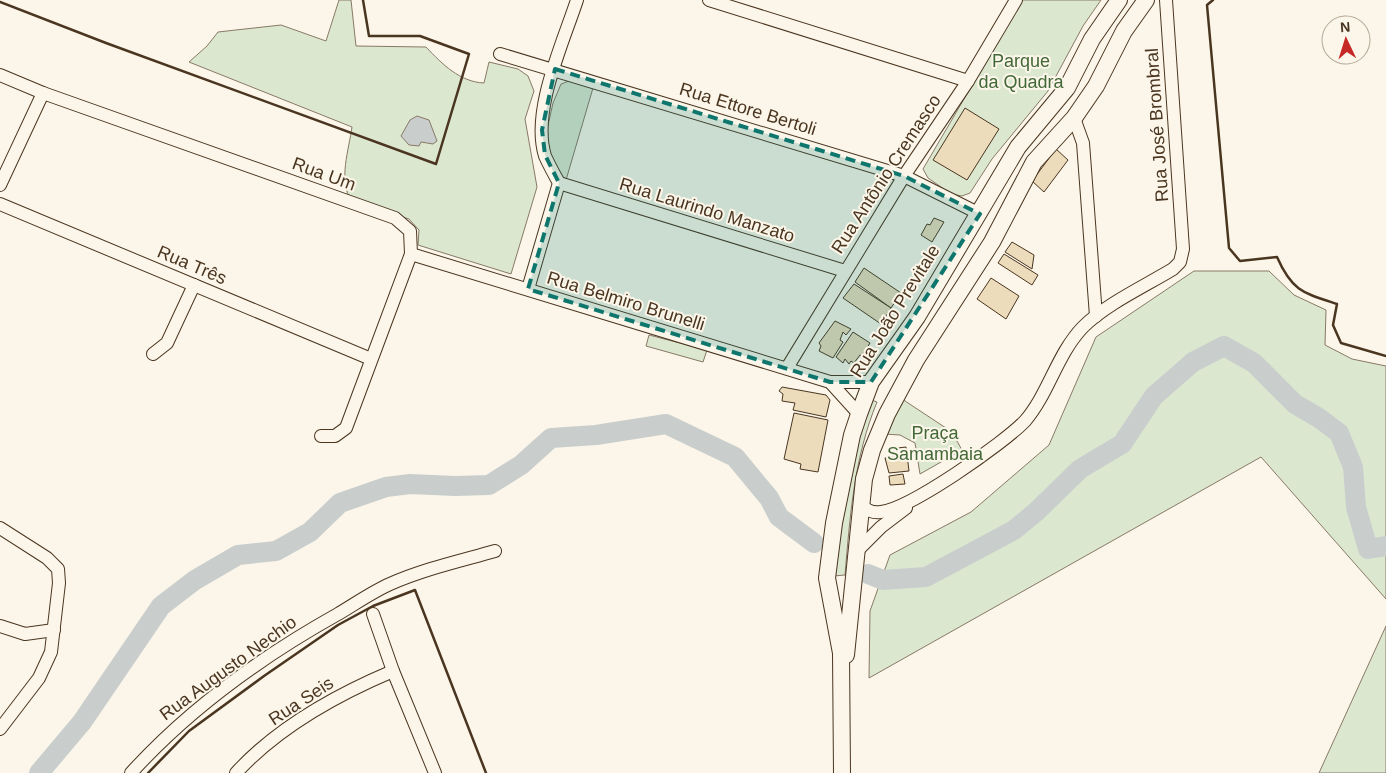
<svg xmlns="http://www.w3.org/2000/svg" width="1386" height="773" font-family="Helvetica,sans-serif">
  <rect width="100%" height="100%" fill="#fbf6e9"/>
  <g fill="#dce7d0" stroke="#887966">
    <path d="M339,0h12l5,46 70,1c16,17 34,35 58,36l5,-21 29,7 10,7 6,15 -9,28 12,68 -26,87 -93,-29 1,-15 -10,-11 -58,-19c-13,-19 -2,-51 1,-73l-163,-65 18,-16 11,-14 63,-7 45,16z"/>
    <polygon points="1022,0 1101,0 1083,26 1048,91 992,159 970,193 962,196 951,194 928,178 923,169"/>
    <polygon points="569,81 593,88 566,180 559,176 545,139 553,103 561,84"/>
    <polygon points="1194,271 1269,271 1294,295 1326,310 1325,345 1352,359 1386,366 1386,599 1261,457 869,678 870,611 890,555 971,512 1049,445 1096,337"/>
    <polygon points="649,335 707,350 703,362 646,346"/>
    <polygon points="899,397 952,432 962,450 920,474 915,443 900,435 884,434"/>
    <path d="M869,399l8,3c-23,56 -27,114 -32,173l-11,1 13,-90z"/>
    <polygon points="1386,626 1386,773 1319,773"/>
  </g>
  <polygon fill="#c9cecd" stroke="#887966" points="417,116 429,120 437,141 433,144 421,142 419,146 409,145 401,136 410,120"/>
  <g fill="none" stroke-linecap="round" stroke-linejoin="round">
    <g stroke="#c9cecd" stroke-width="20">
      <polyline points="868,574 883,580 926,577 1014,530 1037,511 1080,469 1122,444 1154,396 1193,362 1224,346 1254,363 1295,404 1319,418 1339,433 1353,467 1356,507 1368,549 1386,546"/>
      <polyline points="39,773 82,722 161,606 195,580 238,555 276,551 310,532 340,503 386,487 410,484 455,486 489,485 521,465 551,438 596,435 666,424 735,457 769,498 779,517 814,543"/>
    </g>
  </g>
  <g fill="#ecdcbc" stroke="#4a3520">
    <polygon points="965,108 999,129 967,180 933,160"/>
    <polygon points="1056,149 1068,160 1044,192 1032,181"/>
    <polygon points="934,218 944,222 932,242 921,235 927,224 930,225"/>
    <polygon points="1012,242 1034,255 1032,269 1005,252"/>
    <polygon points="1004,254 1038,275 1032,285 998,263"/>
    <polygon points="864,268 901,293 891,308 855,282"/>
    <polygon points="991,278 1019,296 1006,319 977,299"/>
    <polygon points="854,284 891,308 881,324 843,298"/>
    <polygon points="835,321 851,329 846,335 843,332 840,340 843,342 833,358 819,351 821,346 819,343"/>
    <polygon points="853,332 870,343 862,356 860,355 854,363 851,361 849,364 845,359 843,363 836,357"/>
    <polygon points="782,387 826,395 830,400 826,417 793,410 795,403 782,401 783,394 779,391"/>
    <polygon points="794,413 828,420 818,472 800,469 801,464 784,459"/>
    <polygon points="906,447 909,471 889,473 885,458 890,457 890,449"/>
    <polygon points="903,474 905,484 890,485 889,476"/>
  </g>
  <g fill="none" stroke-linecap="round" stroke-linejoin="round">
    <defs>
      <g id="minor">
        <polyline points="709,0 968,81"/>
        <polyline points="500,54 904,176 980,214"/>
        <polyline points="0,75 43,93 395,218 410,231 411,254 346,428 335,436 321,436"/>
        <polyline points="1074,118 1083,143 1096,316"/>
        <polyline points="559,183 845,271"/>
        <polyline points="0,185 43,93"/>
        <polyline points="0,204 371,359"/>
        <polyline points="411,254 830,382 871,382"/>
        <path d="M528,289l31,-106c-5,-9 -10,-18 -14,-27 -14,-45 18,-113 32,-156"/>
        <polyline points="153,354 167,343 194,285"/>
        <polyline points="787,368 904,176 968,81 1016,0"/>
        <polyline points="830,382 859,414"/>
        <path d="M861,504c5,7 13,9 20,8 29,-3 123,-69 144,-91 24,-28 32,-67 58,-94 23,-23 62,-41 90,-58l7,-7 3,-13 -17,-249"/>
        <polyline points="0,528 47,558 58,569 59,583 51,652 39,678 0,729"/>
        <polyline points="857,551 881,527 906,508"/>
        <polyline points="373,614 393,671 435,773"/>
        <polyline points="0,626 25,634 54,630"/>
        <path d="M131,773c59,-65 130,-116 207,-159 17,-10 34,-22 52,-30 34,-15 70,-23 105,-33"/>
        <path d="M236,773c42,-46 100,-78 157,-102"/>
      </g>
      <g id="major">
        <polyline points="846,655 864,479 872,450 887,414 916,360 992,242 1034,162 1074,118 1096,86 1124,31 1146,0"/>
        <polyline points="842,773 841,653 827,578 834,523 852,435 859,414 871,382 917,317 1018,147 1067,88 1092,39 1119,0"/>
      </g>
    </defs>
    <use href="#minor" stroke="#4a3520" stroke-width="14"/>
    <use href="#major" stroke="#4a3520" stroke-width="18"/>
    <use href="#minor" stroke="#fbf6e9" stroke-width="12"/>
    <use href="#major" stroke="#fbf6e9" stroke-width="16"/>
    <g stroke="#4a3520" stroke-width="2.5">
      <path d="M1213,0l-6,5 22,243 11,13 37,-4c15,34 26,36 60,47l-4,21 8,18 45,13"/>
      <polyline points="0,2 106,43 436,164 469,54 420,36 369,36 363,0"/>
      <polyline points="148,773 189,731 264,676 338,625 373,606 415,590 486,773"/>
    </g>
  </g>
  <path fill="#0f766e" fill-opacity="0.2" stroke="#0f766e" stroke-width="4" stroke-dasharray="10 6" stroke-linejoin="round" d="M555,69l349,107 76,38 -109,168h-41l-302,-93 31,-106 -14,-28 -3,-25z"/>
  <g text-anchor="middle" stroke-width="4" stroke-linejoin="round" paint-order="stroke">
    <g font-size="18" fill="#436837" stroke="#fbf6e9">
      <text x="1021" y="67">Parque<tspan x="1021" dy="21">da Quadra</tspan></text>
      <text x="935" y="439">Praça<tspan x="935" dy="21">Samambaia</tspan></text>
    </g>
    <g font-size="18" fill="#4a3520" stroke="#fbf6e9">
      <text transform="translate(748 109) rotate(17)" y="6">Rua Ettore Bertoli</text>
      <text transform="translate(1157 125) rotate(-94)" y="6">Rua José Brombral</text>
      <text transform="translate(324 174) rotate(20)" y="6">Rua Um</text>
      <text transform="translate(886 174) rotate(-57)" y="6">Rua Antônio Cremasco</text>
      <text transform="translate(707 210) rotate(17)" y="6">Rua Laurindo Manzato</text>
      <text transform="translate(192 265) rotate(23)" y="6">Rua Três</text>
      <text transform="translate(626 301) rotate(17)" y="6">Rua Belmiro Brunelli</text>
      <text transform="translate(895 311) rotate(-58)" y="6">Rua João Previtale</text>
      <text transform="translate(228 668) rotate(-36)" y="6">Rua Augusto Nechio</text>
      <text transform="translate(301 701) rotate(-33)" y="6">Rua Seis</text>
    </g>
  </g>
  <g transform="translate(1346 40) rotate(356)"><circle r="24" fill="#fbf6e9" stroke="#b4a999"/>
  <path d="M0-4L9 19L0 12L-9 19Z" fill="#c62828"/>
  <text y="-8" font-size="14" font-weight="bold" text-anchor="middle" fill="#4a3520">N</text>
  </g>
</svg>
